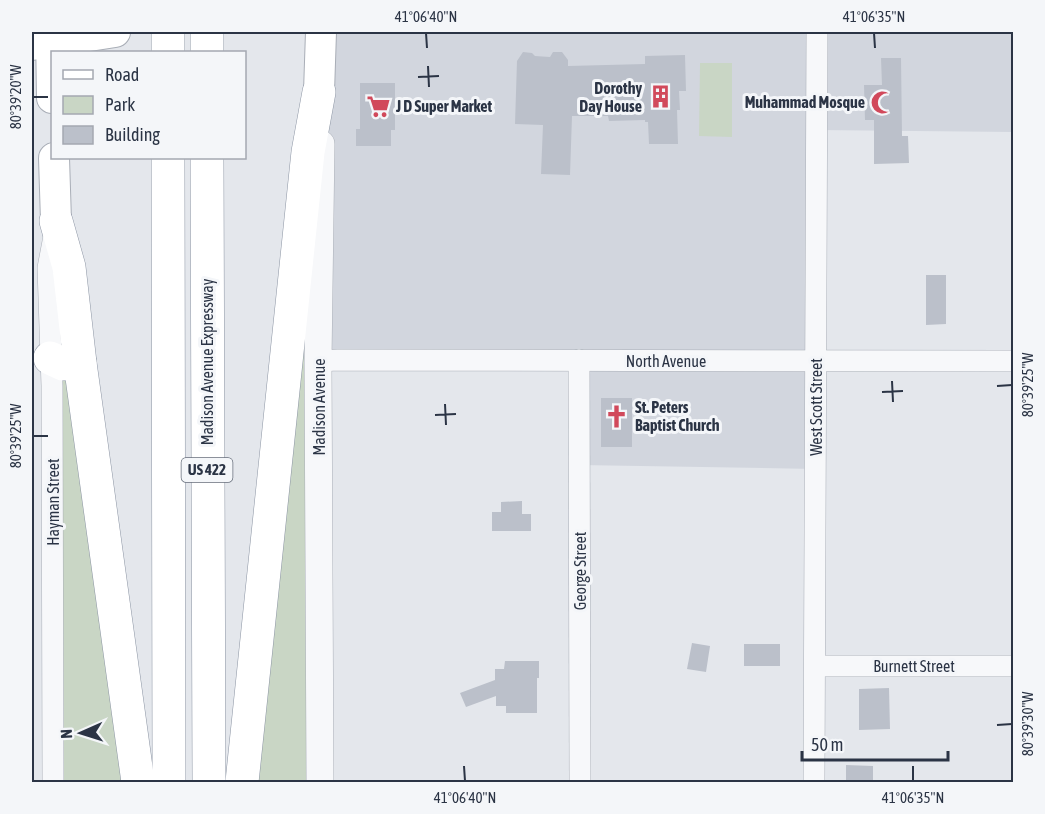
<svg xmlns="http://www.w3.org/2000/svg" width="1045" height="814" font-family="'Asap Condensed',sans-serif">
  <rect width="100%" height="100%" fill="#e4e7ec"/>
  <polygon fill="#d2d6de" points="321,32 1013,32 1013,132 817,130 816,469 579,465 579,361 318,361"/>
  <g fill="#c9d6c5">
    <polygon points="700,63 732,63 732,137 699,136"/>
    <polygon points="308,152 320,782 242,782"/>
    <polygon points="80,363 138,782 53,782 52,386"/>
  </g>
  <g fill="#bbc0ca">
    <polygon points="523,52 532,53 535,56 550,57 553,52 562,52 568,60 568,66 645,64 645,56 685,55 686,91 679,91 680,110 677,110 678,144 649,144 648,122 645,122 645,120 609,121 608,116 572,116 570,175 541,174 543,125 515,124 517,61"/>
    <polygon points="881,58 901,58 902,136 908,136 909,163 874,164 874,120 865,120 864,85 882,85"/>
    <polygon points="360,83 395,83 395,130 391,130 391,146 356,146 356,129 360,129"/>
    <polygon points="926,275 946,275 946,324 926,325"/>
    <rect x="601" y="398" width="31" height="49"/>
    <polygon points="522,501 522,514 531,514 531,531 492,531 492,512 501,512 501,502"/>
    <polygon points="692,643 710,646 706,672 687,669"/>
    <rect x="744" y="644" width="36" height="22"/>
    <polygon points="505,661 539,661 539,678 537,678 537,713 506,713 506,706 496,706 496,696 466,707 460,693 495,680 495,669 504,669"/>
    <polygon points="889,688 890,729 859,730 859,689"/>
    <polygon points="846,765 873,766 873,783 846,783"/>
  </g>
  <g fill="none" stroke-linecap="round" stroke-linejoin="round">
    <defs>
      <g id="minor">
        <polyline points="579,360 580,782"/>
        <polyline points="318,361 338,360 1014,361"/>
        <polyline points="815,666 1014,666"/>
        <polyline points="53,782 52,386 48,268 55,231"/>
        <polyline points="814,782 817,32"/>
      </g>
      <polyline id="tertiary" points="320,782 318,361 321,144"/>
      <g id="secondary">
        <polyline points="51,32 52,98"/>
        <polyline points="32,45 115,32"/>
        <polyline points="319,92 321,32"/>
        <polyline points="54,158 56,221"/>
      </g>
      <g id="motorway">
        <polyline points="168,32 168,52"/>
        <polyline points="207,32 207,52"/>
        <polyline points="168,158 169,782"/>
        <polyline points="207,158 209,782"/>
        <polyline points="56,221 69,267 80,363 138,782"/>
        <polyline points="50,358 63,364 80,363"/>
        <polyline points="242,782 308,152 319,92"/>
      </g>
    </defs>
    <use href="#minor" stroke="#a9aeb7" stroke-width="22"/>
    <use href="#tertiary" stroke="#a9aeb7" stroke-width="28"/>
    <use href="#secondary" stroke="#a9aeb7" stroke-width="32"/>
    <use href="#motorway" stroke="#8b94a3" stroke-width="34"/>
    <use href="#minor" stroke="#f7f8fa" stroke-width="21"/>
    <use href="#tertiary" stroke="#f7f8fa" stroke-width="27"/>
    <use href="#secondary" stroke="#fff" stroke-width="30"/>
    <use href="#motorway" stroke="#fff" stroke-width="33"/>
  </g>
  <path fill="none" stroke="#2b3445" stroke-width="2" d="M426,33l1,15M874,33l1,15M428,66l1,21M418,77l21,-1M33,97h15M892,381l1,21M997,386l15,-1M882,392l21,-1M445,404l1,21M435,415l21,-1M33,436h15M997,725l15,-1M464,766l1,15M913,766v15"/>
  <defs>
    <symbol id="building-bare" viewBox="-9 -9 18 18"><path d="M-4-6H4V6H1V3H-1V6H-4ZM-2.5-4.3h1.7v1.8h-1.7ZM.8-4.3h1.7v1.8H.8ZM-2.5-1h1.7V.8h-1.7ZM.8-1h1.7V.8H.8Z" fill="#d1495b" stroke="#f4f6f9" stroke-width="2.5" paint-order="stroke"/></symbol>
    <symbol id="mosque-bare" viewBox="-9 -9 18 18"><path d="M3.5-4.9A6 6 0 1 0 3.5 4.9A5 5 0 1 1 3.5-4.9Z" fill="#d1495b" stroke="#f4f6f9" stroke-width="2.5" paint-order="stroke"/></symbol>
    <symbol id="supermarket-bare" viewBox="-9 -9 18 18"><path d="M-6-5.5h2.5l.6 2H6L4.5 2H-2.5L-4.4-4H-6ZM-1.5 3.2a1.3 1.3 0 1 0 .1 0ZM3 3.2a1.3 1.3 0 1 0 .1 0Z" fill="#d1495b" stroke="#f4f6f9" stroke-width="2.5" paint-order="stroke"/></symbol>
    <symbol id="church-bare" viewBox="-9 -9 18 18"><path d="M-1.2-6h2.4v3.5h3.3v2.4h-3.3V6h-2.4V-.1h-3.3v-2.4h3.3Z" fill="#d1495b" stroke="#f4f6f9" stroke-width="2.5" paint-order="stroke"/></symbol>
  </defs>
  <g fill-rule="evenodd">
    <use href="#building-bare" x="644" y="80" width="33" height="33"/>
    <use href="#mosque-bare" x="866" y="86" width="33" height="33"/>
    <use href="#supermarket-bare" x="362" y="90" width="33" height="33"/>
    <use href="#church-bare" x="600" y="400" width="33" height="33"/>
  </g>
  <g text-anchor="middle" stroke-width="6" stroke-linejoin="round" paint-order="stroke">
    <rect fill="#f4f6f9" stroke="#676e7b" stroke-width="1.5" x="181.5" y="458" width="51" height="24" rx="4.5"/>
    <g font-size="15" font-weight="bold" fill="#2b3445">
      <text x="207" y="475">US 422</text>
    </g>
    <g font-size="16" font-weight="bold" fill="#2b3445" stroke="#f4f6f9" text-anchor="end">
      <text x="642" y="94">Dorothy<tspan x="642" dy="18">Day House</tspan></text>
      <text x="865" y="108">Muhammad Mosque</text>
      <text x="396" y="112" text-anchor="start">J D Super Market</text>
      <text x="635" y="413" text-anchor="start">St. Peters<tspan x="635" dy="18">Baptist Church</tspan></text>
    </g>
    <g font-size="16" fill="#2b3445" stroke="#f4f6f9">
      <text x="666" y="367">North Avenue</text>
      <text transform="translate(207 362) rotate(-90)" y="6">Madison Avenue Expressway</text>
      <text transform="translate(319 407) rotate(-90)" y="6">Madison Avenue</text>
      <text transform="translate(816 407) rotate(-90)" y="6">West Scott Street</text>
      <text transform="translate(53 502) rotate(-90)" y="6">Hayman Street</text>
      <text transform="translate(580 571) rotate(-90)" y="6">George Street</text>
      <text x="914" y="672">Burnett Street</text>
    </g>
  </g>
  <rect width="1045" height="814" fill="none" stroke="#f4f6f9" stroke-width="66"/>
  <rect x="51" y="51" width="195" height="108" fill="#f4f6f9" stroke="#a4a8b1" stroke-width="1.5"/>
  <rect x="63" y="70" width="30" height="9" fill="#ffffff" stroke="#a4a8b1" stroke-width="1.5"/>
  <text x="105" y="81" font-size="18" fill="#2b3445">Road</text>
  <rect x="63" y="96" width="30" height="18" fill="#c9d6c5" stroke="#a4a8b1" stroke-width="1.5"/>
  <text x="105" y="111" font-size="18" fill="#2b3445">Park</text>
  <rect x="63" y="126" width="30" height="18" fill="#bbc0ca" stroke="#a4a8b1" stroke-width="1.5"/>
  <text x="105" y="141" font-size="18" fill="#2b3445">Building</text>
  <g transform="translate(81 733) rotate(267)" stroke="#f4f6f9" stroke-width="4.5" paint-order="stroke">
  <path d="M0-4.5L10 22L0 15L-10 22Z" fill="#2b3445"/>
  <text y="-9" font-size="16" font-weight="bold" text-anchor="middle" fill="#2b3445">N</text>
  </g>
  <path d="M802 751v9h146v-9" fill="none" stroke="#2b3445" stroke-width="3"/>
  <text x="811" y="751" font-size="18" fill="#2b3445" stroke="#f4f6f9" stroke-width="4.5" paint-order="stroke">50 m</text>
  <rect x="33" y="33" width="979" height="748" fill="none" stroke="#2b3445" stroke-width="2"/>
  <g font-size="15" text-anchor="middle" fill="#2b3445">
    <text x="426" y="22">41°06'40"N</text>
    <text x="874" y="22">41°06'35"N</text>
    <text transform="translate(16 97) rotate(-90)" y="5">80°39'20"W</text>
    <text transform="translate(1028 385) rotate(-90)" y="5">80°39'25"W</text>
    <text transform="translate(16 436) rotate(-90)" y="5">80°39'25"W</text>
    <text transform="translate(1028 724) rotate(-90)" y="5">80°39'30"W</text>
    <text x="465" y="803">41°06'40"N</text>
    <text x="913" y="803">41°06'35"N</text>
  </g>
</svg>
